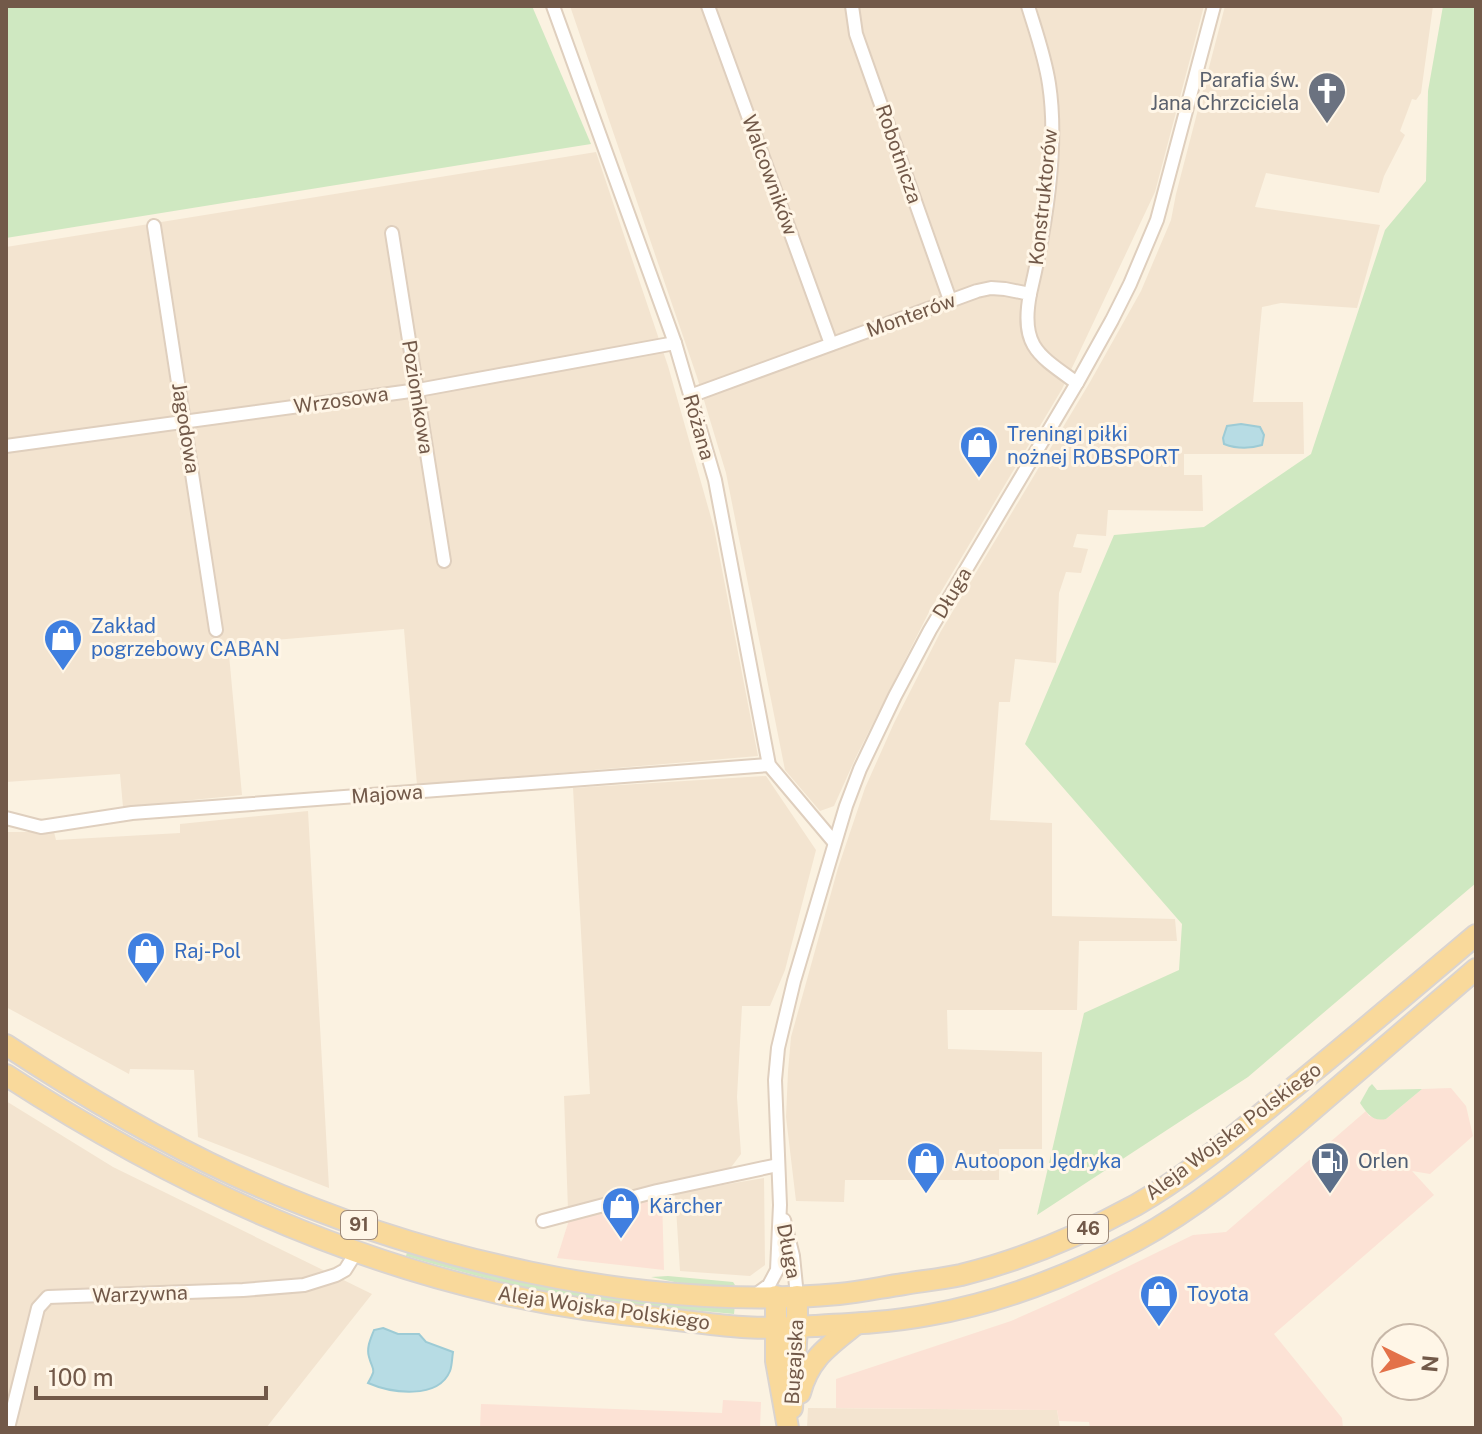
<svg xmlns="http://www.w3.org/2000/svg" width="1482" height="1434" font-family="'Public Sans',sans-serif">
  <rect width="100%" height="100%" fill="#fbf2e1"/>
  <g fill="#f3e4d0">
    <polygon points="570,6 1204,6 1155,192 1062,389 929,612 856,757 834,806 820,811 785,770 726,473 697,377"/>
    <polygon points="1225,6 1433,6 1421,93 1416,100 1412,99 1400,131 1405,135 1384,176 1379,193 1266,173 1255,207 1380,225 1357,308 1281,303 1262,307 1253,402 1303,402 1304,454 1184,454 1184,475 1202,475 1203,511 1108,510 1106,536 1077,534 1073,547 1088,549 1081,573 1066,572 1059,593 1056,663 1015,659 1010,702 999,702 990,820 1052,823 1052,916 1175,919 1177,941 1079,941 1077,1010 947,1010 948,1049 1042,1052 1042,1149 999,1149 999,1180 845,1180 844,1202 796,1201 786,1117 788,1071 791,1037 838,868 865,788 894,723 941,631 1090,382 1141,291 1171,220 1176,194"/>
    <polygon points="596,152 668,366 714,528 758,756 417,785 404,629 228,644 242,795 123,807 120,774 6,782 6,247"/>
    <polygon points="766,776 816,850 785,970 770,1006 742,1006 737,1097 741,1154 729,1170 568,1210 564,1096 590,1094 573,788"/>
    <polygon points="308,811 329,1188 198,1137 194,1070 130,1069 129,1074 6,1007 6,832 54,832 56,840 180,833 180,824"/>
    <polygon points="6,1101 113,1167 372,1294 266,1428 6,1428"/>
    <polygon points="764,1178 765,1265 750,1276 680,1271 675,1193"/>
    <polygon points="808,1408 1057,1410 1060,1428 807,1428"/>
  </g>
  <g fill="#fce2d5">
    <polygon points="1451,1088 1466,1106 1473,1136 1430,1174 1412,1171 1434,1195 1274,1334 1342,1418 1343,1428 1090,1428 1089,1422 1059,1421 1057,1410 836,1408 836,1379 1011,1321 1063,1298 1193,1235 1226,1232 1366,1111 1369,1116 1386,1119 1422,1089"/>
    <polygon points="662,1197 664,1270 557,1258 569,1220"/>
    <polygon points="723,1400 761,1402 760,1428 480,1428 481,1404 722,1413"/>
  </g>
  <g fill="#cfe8c1">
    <polygon points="6,6 532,6 591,144 6,238"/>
    <polygon points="1443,6 1476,6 1476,883 1248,1077 1037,1215 1084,1013 1179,970 1182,924 1025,744 1114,535 1204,527 1311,454 1385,230 1426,181 1428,91"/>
    <path d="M1372,1084l5,6 45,-1 -36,30c-14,3 -19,-6 -26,-16l9,-16z"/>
    <path d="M408,1249l24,9 32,7 271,39 -1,10c-61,-6 -123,-10 -184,-21 -49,-10 -96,-23 -144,-37z"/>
    <polygon points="668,1276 733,1282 735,1285 730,1286 684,1284 651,1277"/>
  </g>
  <g fill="#b7dce4" stroke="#9dcbd5" stroke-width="2">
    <path d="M1241,424l19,3 4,8 -2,10c-13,4 -25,4 -38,-1l-1,-6 4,-12z"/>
    <path d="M383,1328l15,6h21l7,8 27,10c-1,6 -1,14 -3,19 -12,29 -59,22 -82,12 9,-16 5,-11 1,-26 -3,-9 2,-19 5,-27z"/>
  </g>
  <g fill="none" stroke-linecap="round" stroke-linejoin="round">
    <defs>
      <g id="street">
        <polyline points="553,6 675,343 715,480 769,765 834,842"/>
        <polyline points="708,6 831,344"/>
        <polyline points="852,6 856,34 950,300"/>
        <path d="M1028,6c8,26 17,51 21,78 10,65 -4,146 -19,210"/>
        <polyline points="154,226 216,630"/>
        <polyline points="392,233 444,561"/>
        <path d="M690,396l287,-105 14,-3 14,1 25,5c-10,52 8,61 47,89"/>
        <polyline points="6,446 418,390 675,343"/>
        <polyline points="6,818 41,827 132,813 769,765"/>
        <polyline points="784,1220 793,1256 797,1296"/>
        <polyline points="543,1221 657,1191 778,1165"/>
        <polyline points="754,1296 769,1285 777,1270 780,1205 775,1080 778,1048 794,981 846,806 860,769 895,696 930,630 1077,383 1112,320 1130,284 1157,220 1214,6"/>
        <polyline points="8,1428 38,1308 48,1297 243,1290 304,1285 336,1275 345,1270 357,1251"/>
      </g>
      <g id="primary">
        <path d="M6,1045c73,48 148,93 228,130 180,83 407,137 605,119 22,-2 44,-7 65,-10 19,-3 38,-5 57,-9 61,-15 120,-40 175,-70 54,-31 103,-73 151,-112 64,-52 126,-105 189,-158"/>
        <path d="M6,1075c151,98 316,178 492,218 53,12 108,20 162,25 27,3 54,7 82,9 24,2 49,0 73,-1 38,-2 77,-4 114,-11 73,-13 143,-40 208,-75 57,-31 109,-74 159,-116 60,-51 120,-103 180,-155"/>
        <polyline points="776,1296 776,1361 788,1428"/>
        <path d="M800,1393c9,-35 29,-47 56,-69"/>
        <polyline points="792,1408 797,1327 797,1296"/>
      </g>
    </defs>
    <use href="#street" stroke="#dfcfbe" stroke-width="16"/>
    <use href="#primary" stroke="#dad4d0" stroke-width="24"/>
    <use href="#street" stroke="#fff" stroke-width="12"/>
    <use href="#primary" stroke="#f9d99b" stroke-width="20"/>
  </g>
  <defs>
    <symbol id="church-pin" viewBox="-11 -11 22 30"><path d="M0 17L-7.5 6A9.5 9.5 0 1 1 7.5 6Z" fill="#6b7280" stroke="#fff6e7"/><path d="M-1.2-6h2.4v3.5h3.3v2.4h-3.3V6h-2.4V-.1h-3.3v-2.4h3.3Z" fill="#fff"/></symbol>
    <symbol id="shop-pin" viewBox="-11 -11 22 30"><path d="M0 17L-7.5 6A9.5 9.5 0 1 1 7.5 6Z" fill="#3f7fe0" stroke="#fff6e7"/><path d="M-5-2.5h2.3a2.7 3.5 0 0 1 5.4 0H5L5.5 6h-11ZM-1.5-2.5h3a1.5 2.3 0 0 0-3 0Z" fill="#fff"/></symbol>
    <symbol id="fuel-pin" viewBox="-11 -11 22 30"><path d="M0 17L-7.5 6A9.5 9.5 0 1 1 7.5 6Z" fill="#5c6f8a" stroke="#fff6e7"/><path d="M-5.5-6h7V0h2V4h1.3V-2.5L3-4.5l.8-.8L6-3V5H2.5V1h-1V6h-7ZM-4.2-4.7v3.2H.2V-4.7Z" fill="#fff"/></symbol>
  </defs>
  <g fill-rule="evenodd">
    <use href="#church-pin" x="1305" y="69" width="44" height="60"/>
    <use href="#shop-pin" x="957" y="423" width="44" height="60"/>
    <use href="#shop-pin" x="41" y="616" width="44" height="60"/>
    <use href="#shop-pin" x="124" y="929" width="44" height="60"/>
    <use href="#shop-pin" x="904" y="1139" width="44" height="60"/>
    <use href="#fuel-pin" x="1308" y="1139" width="44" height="60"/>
    <use href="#shop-pin" x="599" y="1184" width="44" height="60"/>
    <use href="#shop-pin" x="1137" y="1272" width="44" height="60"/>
  </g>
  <g text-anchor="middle" stroke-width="6" stroke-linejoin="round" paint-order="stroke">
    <g fill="#fff6e7" stroke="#9c8878" stroke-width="2">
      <rect x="341" y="1211" width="36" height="28" rx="6"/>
      <rect x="1068" y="1215" width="40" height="28" rx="6"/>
    </g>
    <g font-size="18" font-weight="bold" fill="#725949">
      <text x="359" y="1231">91</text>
      <text x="1088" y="1235">46</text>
    </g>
    <g font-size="20" fill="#5b616d" stroke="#fff6e7" text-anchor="end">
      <text x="1299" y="87">Parafia św.<tspan x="1299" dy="23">Jana Chrzciciela</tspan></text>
    </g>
    <g font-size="20" fill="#725949" stroke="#fff6e7">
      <text transform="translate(899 154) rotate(71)" y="7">Robotnicza</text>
      <text transform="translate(770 175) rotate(70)" y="7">Walcowników</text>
      <text transform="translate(1043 197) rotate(-84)" y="7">Konstruktorów</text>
      <text transform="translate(911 315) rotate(-20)" y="7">Monterów</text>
      <text transform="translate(418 397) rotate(81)" y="7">Poziomkowa</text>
      <text transform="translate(341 400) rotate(-8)" y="7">Wrzosowa</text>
      <text transform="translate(699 427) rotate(74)" y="7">Różana</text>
      <text transform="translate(186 428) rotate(81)" y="7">Jagodowa</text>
      <text transform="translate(952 593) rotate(-59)" y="7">Długa</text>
      <text transform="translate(387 794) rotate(-4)" y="7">Majowa</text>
      <text transform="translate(1233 1131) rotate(-37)" y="7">Aleja Wojska Polskiego</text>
      <text transform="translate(789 1251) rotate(79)" y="7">Długa</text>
      <text transform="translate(140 1294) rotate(-2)" y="7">Warzywna</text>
      <text transform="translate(604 1308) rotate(8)" y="7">Aleja Wojska Polskiego</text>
      <text transform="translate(794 1362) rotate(-87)" y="7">Bugajska</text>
    </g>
    <g font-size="20" fill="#366cbe" stroke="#fff6e7" text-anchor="start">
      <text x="1007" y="441">Treningi piłki<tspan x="1007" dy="23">nożnej ROBSPORT</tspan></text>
      <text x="91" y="633">Zakład<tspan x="91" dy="23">pogrzebowy CABAN</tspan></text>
      <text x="174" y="958">Raj-Pol</text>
      <text x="954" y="1168">Autoopon Jędryka</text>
      <text x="649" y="1213">Kärcher</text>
      <text x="1187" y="1301">Toyota</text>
    </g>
    <g font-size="20" fill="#4e5e75" stroke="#fff6e7" text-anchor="start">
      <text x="1358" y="1168">Orlen</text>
    </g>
  </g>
  <rect width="1482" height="1434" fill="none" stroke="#725949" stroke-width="16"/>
  <g transform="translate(1410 1362) rotate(95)"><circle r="38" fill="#fff6e7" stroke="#c7b7a8" stroke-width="2"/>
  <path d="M0-6L14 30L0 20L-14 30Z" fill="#e37149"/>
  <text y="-12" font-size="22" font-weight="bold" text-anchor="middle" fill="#725949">N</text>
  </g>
  <path d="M36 1386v12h230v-12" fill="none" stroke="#725949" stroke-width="4"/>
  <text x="48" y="1386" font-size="24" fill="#725949" stroke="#fff6e7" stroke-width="6" paint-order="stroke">100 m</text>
</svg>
